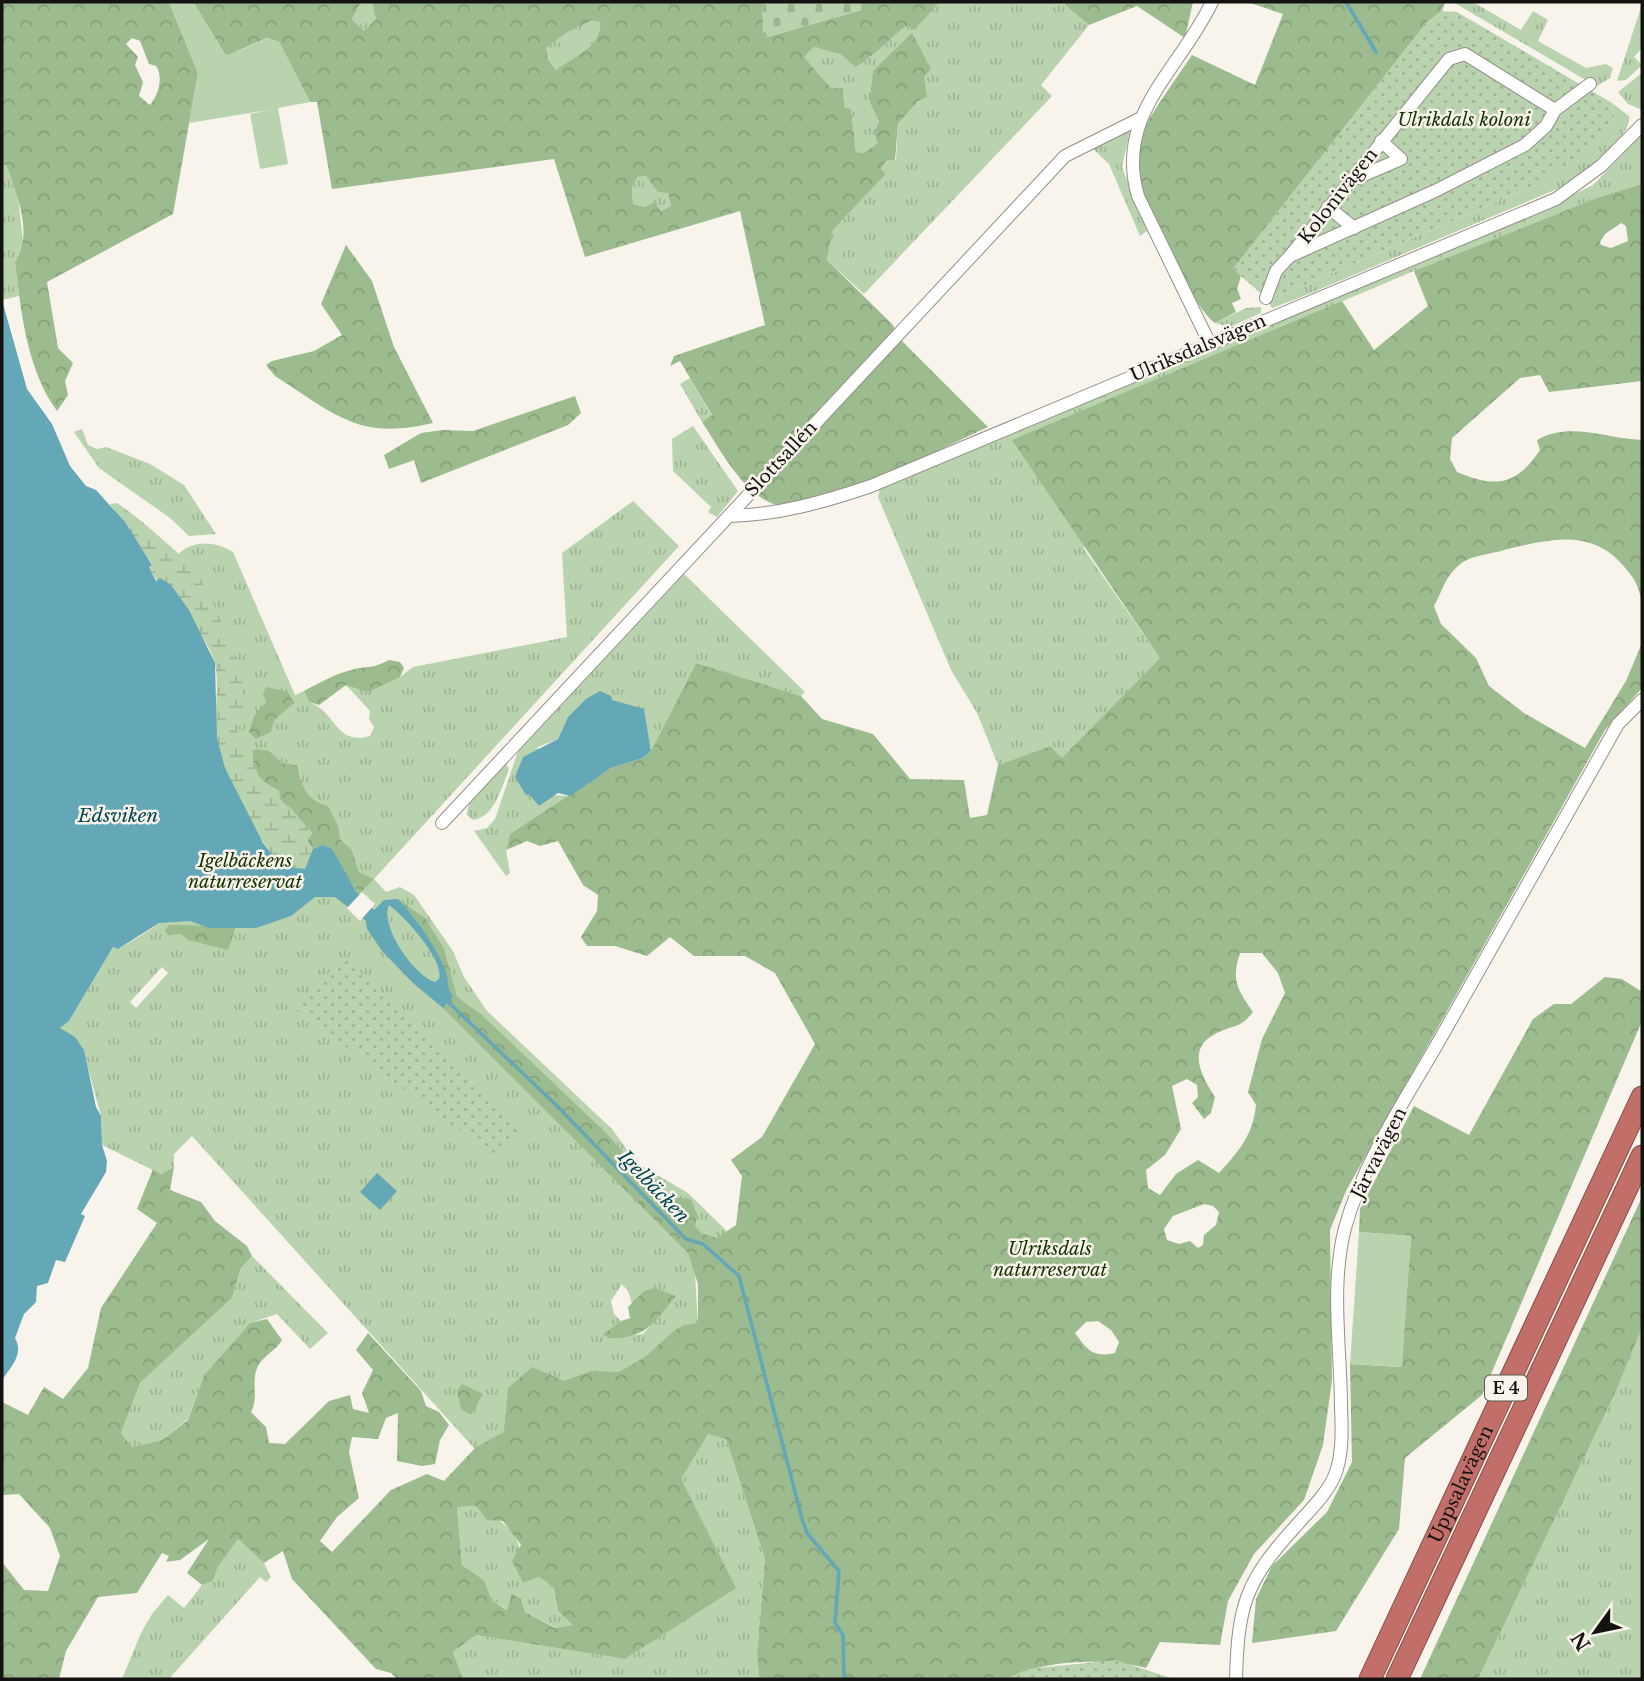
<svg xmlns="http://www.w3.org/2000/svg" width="1644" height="1681" font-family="'Libre Baskerville',serif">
  <defs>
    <pattern id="grass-tufts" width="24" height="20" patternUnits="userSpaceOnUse" patternTransform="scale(1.75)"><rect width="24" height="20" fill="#b9d3ae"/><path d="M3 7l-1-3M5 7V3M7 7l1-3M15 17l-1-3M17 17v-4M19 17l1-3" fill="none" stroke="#9eb495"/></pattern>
    <pattern id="forest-crowns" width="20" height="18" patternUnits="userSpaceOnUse" patternTransform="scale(1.75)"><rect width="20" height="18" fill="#9cbb8e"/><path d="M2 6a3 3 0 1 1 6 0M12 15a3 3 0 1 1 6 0" fill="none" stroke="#86a079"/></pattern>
    <pattern id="wetland-marsh" width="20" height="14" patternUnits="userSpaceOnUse" patternTransform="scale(1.75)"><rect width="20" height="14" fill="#b9d3ae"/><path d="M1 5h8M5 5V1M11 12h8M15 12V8" fill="none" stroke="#9eb495"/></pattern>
    <pattern id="cemetery-stones" width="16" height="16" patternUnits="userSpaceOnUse" patternTransform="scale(1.75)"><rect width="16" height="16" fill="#b9d3ae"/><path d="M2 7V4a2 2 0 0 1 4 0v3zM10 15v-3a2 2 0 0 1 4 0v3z" fill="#9eb495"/></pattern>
    <pattern id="garden-dots" width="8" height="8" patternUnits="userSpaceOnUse" patternTransform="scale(1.75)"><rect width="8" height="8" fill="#b9d3ae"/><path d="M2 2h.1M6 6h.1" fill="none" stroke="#9eb495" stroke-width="1.8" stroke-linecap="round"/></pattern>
  </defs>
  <rect width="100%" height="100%" fill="#f8f4ec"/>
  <g fill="url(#grass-tufts)" fill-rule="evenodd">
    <polygon points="361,2 372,2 377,19 364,31 352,19"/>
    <polygon points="940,2 1066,2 1066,6 1089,25 1041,85 1052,96 864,294 827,260 833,230 886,174 881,169 886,161 896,160 898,124 918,101 870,103 879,122 878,143 863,153 856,152 851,109 843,108 831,88 804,57 814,47 870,58 877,47 906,26 915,28"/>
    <polygon points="1453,2 1473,2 1521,30 1533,11 1548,20 1538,41 1586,68 1606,64 1613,68 1610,78 1597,86 1589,82"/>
    <polygon points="1642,4 1642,48 1634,57 1642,65 1626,80 1617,81"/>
    <path d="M591,21l9,1c2,25 -26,34 -44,48l-8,-11 -3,-11 21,-15z"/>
    <polygon points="1642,73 1642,110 1628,104 1618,92"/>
    <path d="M1612,103l17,13c4,20 -45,55 -60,68l-270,114 -27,10 -3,-5 1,-3 265,-115 80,-61z"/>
    <polygon points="1130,130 1122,167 1147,231 1140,236 1109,164 1092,148"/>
    <polygon points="1642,134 1642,184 1599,197 1414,271 1097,405 1084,549 1160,658 1062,759 1050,746 998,765 977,713 951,670 878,497 880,488 1556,203 1593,185"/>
    <polygon points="2,165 6,165 18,197 24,250 15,262 19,296 2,300"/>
    <polygon points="646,176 668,193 671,206 661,211 633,204 632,187 638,177"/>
    <polygon points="1261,307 1261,313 1230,327 1215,323 1246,308"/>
    <polygon points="690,378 712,416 702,422 680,384"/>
    <polygon points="693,426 738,491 717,517 708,512 711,507 673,471 672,439"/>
    <polygon points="82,429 88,445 97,449 106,447 150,464 184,485 216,534 189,536 170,518 99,468 74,432"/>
    <path d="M633,501l46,45 -305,333 12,13 14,-5 14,8 39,56 11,26 23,34 125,118 25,34 51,30 51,50 -18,108 -26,-77 3,50 28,115 39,120 -8,94 2,22 8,4h-304l-10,-27 23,-17 149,24 25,-16 -458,-507 -18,18v13l-13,7 -59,-29 -1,-29 -14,-51 -27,-37 9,-7 44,-74 5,2 19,-11 157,-104 65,47 14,-2 -14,-7 -7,-22 -12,-11 -1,-11 -35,-37 -6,-26 -16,-2 -26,-14 -4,2 -14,-14 -42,-160 -8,-15 -11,-6c14,-17 39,-15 56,-4l62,143 9,-4 5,11c27,9 26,44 61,34l4,-9 -5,-8 1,-8 -24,-26 54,-8 13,-10 154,-30 -5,-84zM162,967l6,6 -32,35 -6,-6zM622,1284l6,7 4,13c15,-17 23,-16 43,-8l-32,38 -35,4 -4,-4 17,-13 -7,-7 -3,-13z"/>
    <polygon points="684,574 805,692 801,696 696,663 651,751 644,710 568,717 558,739 538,747 526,790 529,794 570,796 510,834 506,850 510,873 506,876 474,831 487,828 495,819 518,751"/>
    <path d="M506,763l3,7c-8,18 -14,47 -36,50l-6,-5c0,-20 26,-38 39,-52z"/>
    <polygon points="252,1256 328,1333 310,1349 277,1314 250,1323 204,1375 188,1419 162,1440 132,1447 121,1433 140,1383 232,1298 241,1268"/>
    <polygon points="1642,1328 1642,1679 1478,1679 1617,1389"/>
    <path d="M476,1506c42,24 45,30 47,77l16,-6 15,11 4,23 16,14 -18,3 -31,-16 -4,-13 -8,-6 -5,17 -16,-9 -8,-21 -22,-15 -5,-58z"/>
    <polygon points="238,1539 264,1563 271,1577 266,1582 260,1577 169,1679 122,1679 141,1633 152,1614 168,1595 184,1608 202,1585 213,1581 218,1567"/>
  </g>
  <g fill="url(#forest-crowns)" fill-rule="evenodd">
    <path d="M2,2h167l29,71 -25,141 -126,68 11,66 15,15 -8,18 3,14 -11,16c-30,-41 -36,-99 -42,-149 19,-27 2,-68 -9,-97h-4zM132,38l8,3 9,23 7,2c8,12 2,29 -6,39l-11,-9 4,-14 -8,-17 3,-8 -12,-13z"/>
    <path d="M193,2h168l-9,17 12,12 12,-12 -4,-17h390l2,36 97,-28v-8h79l-25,27 -9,-3c-19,14 -32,31 -51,41l-14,-13 -27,-7 -10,10 27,31h12l1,19 7,2 5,43 7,1 15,-10 -4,-10 5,-11 -9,-19 3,-32 39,-38 19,36 -7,8 3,20 -9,4 -20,23 -3,36 -9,1 -5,8 5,5 -53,56 -6,30 65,64 11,18 85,85c-40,18 -168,84 -206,79 -36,-5 -62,-57 -80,-84l10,-7 -32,-54 -10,5 4,-10 91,-31 -25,-114 -155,46 -31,-98 -222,30 -15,-87h-7l-31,-60 -12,-4 -41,18zM591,21l9,1c2,25 -26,34 -44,48l-8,-11 -2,-11 20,-15zM646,176l12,16 10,1 3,13 -10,5 -7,-9 -9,5 -12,-3 -1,-17 6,-10z"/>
    <polygon points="1066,2 1193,2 1185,38 1137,6 1089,25 1066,6"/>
    <path d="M1247,2h198l-3,9 -15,11 -193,246 7,8 -4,13 4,10 -9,4 4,9 -21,11c-25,-18 -84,-140 -80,-172 2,-20 44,-76 57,-96l63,30 28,-71z"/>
    <path d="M1642,184v197l-93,11 -9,-17 -20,3 -68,60 -2,21 7,13c38,16 59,14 83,-22l-3,-10c34,-19 69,-1 105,0v164c-4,-22 -8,-26 -22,-42 -32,-34 -75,-22 -116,-12 -12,4 -31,5 -41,12 -19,14 -19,27 -29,44l7,18 35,34 13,28 35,27 61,35 41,-67 16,-38v45l-37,42 -259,461 -16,39 2,150 -9,65 -19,55 -50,54 -26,47 -8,44 -60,-3 -14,26c-40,-10 -102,-9 -138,11h-241l-8,-3 -2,-23 8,-94 -39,-120 -18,-5 -27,45 55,109 -111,71 -149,-24 -23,17 10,27h-66l-6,-6 -15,-4 -84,-90 -9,-28 -19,12 -26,-24 -20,28 -5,14 -11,4 -15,-12 22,-34 -29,21 -14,2 3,-6 -7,-3 -25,40 -39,4 -32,54 -7,28h-57v-117l22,28 24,1 12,-35 -10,-28 -31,-34 -17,1v-93l26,13 16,-28 19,12 25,-31 13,-60 56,-85 -20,-14 16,-40 8,5 13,-7 -4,23 31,12 14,19 32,25 5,10 -11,12 -9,30 -92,85 -19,50 11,14 30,-7 26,-20 16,-45 46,-52 17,-4 15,21c-6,11 -21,17 -25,28 -6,16 2,29 -6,44l15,15 3,16 16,1 44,-43 21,-6 3,14 16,4 -7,-20 11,-23 -17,-20 12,-17 53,58 5,15 13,6 10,13 -9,15 -5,24 -13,2 -25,-5 1,-48 -12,5 -8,21 -26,-2 -3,15 10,46 -22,19 -17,24 12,11 59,-62 36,-16 17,7 32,-34 28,-15 4,-44 24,-21 32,14 27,-10 28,1 26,-15 30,-27 9,-5 14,-2v-39l-10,-31 -245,-245 10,-11 -7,-9 1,-10 -30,-57 -19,-22 28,20 18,30 13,48 25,18 124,118 56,63 29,3 6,16 -2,11 6,7 16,5 19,-13 6,-49 -11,-16 31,-23 53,-93 -40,-71 -30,-17h-51l-24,-19 -23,19 -32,-10h-28l-6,-9 16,-26 1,-16 -15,-10 -25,-44 -18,5 -13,-5 -21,9 4,-16 101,-66 32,-10 8,-7 45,-88 105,33 21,23 51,15 37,45 54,1 6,38 17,-3 11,-50 52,-19 12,12 98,-100 -148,-218 330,-139 32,49 54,-44 -14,-35 185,-74zM1621,223l5,3 2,15 -17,7 -10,-3 -1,-3 5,-8zM1240,953h22l16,20 7,20 -23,46 -14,53 8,13c-3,30 -17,46 -37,68l-21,-13 -22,14 -16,21 -12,-7 -2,-18 19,-15 16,-26 -9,-43 15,-7 10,6 1,12 -6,6 12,16 7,-6 4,-16c-13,-20 -29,-48 0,-63 18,-10 24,-4 38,-22 -16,-23 -22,-32 -13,-59zM1204,1204l9,2 6,6 -3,13 -12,10 -1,10 -5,3 -8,-7 -11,3 -12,-4 -3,-11 9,-13zM1098,1321l13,9 8,12 -4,11c-22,5 -28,-3 -40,-20l11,-11zM476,1506l11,14 16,1 18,24 -9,16 11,22 16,-6 15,11 4,23 15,14 -18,3 -30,-16 -4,-13 -9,-6 -5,17 -15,-9 -8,-21 -22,-15 -5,-58z"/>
    <path d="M346,245l26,36 22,66 39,76c-75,18 -98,-9 -158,-47l-9,-11 6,-4 42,-10 28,-16 -21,-31z"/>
    <polygon points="575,396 581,413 568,425 421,483 414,460 389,469 384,455 421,433 443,430 473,431"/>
    <path d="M389,660l11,2 4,6 -4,9 -32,15 -22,-7 -27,20 -10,-3 -5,-11c15,-8 31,-17 47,-21 18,-5 19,0 38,-10z"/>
    <polygon points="266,687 288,692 294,703 274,720 271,732 256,739 249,732 254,716 266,702 263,694"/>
    <path d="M256,749l13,2 13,12 16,2c3,20 8,36 30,41l11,22 1,11 12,11 7,22 15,7 -15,15 -37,-49 -9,4 -6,-9 5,-7 -58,-61 -2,-21z"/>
    <polygon points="169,925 236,926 228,950 188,940 181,934 168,935 165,930"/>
    <polygon points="1605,977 1622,979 1642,992 1642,1021 1482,1395 1405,1458 1399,1529 1336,1631 1252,1643 1256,1599 1272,1566 1327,1512 1352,1462 1350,1364 1401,1367 1411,1236 1359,1232 1360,1209 1414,1106 1469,1135 1533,1019 1554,1004 1571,1004"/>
    <polygon points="1642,1197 1642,1328 1617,1389 1478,1679 1420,1679"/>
    <path d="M655,1288l21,8c-22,26 -30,44 -68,42l-5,-4 18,-13 9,-3 -2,-11 16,-16z"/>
    <polygon points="462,1384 483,1394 471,1415 461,1409 457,1391"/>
  </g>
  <path fill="url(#wetland-marsh)" d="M117,503c25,17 47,38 70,58 17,15 48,89 54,112 3,15 2,33 3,49l-7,6 1,9 13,10c5,24 4,32 28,43l1,10 12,9 20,25 -5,6 6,9 -8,20 -24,-3c-28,-34 -56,-83 -64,-127 -4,-25 3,-51 -2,-75 -8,-34 -50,-64 -66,-97l3,-3 -42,-60z"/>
  <polygon fill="url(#cemetery-stones)" points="762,2 861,2 861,10 764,38"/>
  <g fill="url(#garden-dots)">
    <polygon points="1442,11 1457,12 1612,103 1615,124 1574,160 1535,185 1270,300 1266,298 1233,269 1427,22"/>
    <polygon points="343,956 519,1129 492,1155 296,1010"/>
    <polygon points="1116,1660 1174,1679 1008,1679 1027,1669"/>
  </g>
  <g fill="#b9d3ae">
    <polygon points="169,2 193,2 226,56 268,38 279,42 310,102 278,108 288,164 260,169 250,114 269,110 189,123 198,73"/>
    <polygon points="1359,1232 1411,1236 1402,1367 1350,1364"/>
  </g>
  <g fill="#64a7b6" fill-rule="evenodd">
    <path d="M2,300l25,89 25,35 18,42 16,20 10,4 29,32 27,43 -3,2 7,14 4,-3 11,7 18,25 26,53 2,75 8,30 38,75 18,23 24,3 8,-20 9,-4 10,4 23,41 19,20 10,-10 14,-1c18,19 35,43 46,68 6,11 1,20 9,30l-10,11 -30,-25 -31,-32 -15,-22 -1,-8 -31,-24h-20l-24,19 -35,12h-47l-19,-7 -31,2 -41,26 -5,-2 -44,74 -9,7 15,9 9,13 12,57 5,9 1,29 5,16 -1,11 -25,42 4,2 -20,46 -9,-2 -8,23 -11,3 -1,16 -12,12 -9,24c9,16 -4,29 -13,42zM389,905c15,11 56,55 50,74l-4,3c-21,-6 -56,-57 -46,-77z"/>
    <polygon points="600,691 611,696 612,700 644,709 651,751 643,758 611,768 570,796 558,793 539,806 529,794 526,795 515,777 523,757 558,739 568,717 586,699"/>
    <polygon points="377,1173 397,1191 380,1210 360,1192"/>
  </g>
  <polygon fill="#f8f4ec" points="362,892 375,904 360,921 347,908"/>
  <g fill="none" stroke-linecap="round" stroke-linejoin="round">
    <g stroke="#64a7b6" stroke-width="3.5">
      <polyline points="1346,2 1376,52"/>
      <polyline points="446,1000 555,1104 686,1239 703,1244 739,1276 802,1519 807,1533 839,1571 835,1623 843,1635 844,1678 850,1679"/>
    </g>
    <defs>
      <g id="street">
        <polyline points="1555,110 1465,54 1449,59 1290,256 1435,191 1525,145 1546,126 1555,110 1590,84"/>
        <polyline points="1352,180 1401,159 1381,141"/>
        <polyline points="1328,207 1354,228"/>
        <polyline points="1266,298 1276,271 1290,256"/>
        <path d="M1210,344l-72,-148c-24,-82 42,-126 74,-194"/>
        <path d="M729,516c49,-1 95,-14 142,-30l685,-287 45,-33 41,-41"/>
        <polyline points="442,823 1065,156 1139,119"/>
        <path d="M1236,1679c2,-73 9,-97 59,-152 13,-15 31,-32 39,-50 9,-20 8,-48 7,-69 0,-59 -11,-122 4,-180 19,-69 63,-132 98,-194 58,-103 117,-206 175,-310l24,-24"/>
      </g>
      <g id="highway">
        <path id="s1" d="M1370,1679l272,-582"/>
        <polyline points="1397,1679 1642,1156"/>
      </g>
    </defs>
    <use href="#street" stroke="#949089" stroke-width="14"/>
    <use href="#highway" stroke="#864f4a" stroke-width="23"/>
    <use href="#street" stroke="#fff" stroke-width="12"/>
    <use href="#highway" stroke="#c36f69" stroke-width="21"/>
  </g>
  <g text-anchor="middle" stroke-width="5" stroke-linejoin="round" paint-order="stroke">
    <rect fill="#f8f4ec" stroke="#595653" stroke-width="2" x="1485" y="1375.5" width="42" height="25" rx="5"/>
    <g font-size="16" font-weight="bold" fill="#151311">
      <text x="1506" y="1394">E 4</text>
    </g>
    <g font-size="18" font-style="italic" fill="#143202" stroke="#f8f4ec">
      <text x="1464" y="126">Ulrikdals koloni</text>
      <text x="245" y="867">Igelbäckens<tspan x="245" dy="21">naturreservat</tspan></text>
      <text x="1050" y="1255">Ulriksdals<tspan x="1050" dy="21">naturreservat</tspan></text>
    </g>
    <g font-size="18" fill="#151311" stroke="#f8f4ec">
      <text transform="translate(1338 196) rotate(-52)" y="6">Kolonivägen</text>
      <text transform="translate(1198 348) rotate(-23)" y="6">Ulriksdalsvägen</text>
      <text transform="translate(781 459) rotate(-47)" y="6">Slottsallén</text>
      <text transform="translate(1379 1153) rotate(-63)" y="6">Järvavägen</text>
      <text dy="6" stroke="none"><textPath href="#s1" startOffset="215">Uppsalavägen</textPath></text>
    </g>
    <g font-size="19" font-style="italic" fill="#054651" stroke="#f8f4ec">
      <text x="118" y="822">Edsviken</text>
      <text transform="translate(654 1186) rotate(46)" y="7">Igelbäcken</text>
    </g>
  </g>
  <rect width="1644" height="1681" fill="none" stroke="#151311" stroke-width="7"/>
  <g transform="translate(1595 1632) rotate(237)" stroke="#f8f4ec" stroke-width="5" paint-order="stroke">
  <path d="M0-5L12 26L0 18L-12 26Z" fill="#151311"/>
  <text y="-10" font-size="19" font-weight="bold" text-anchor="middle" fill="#151311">N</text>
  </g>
</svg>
